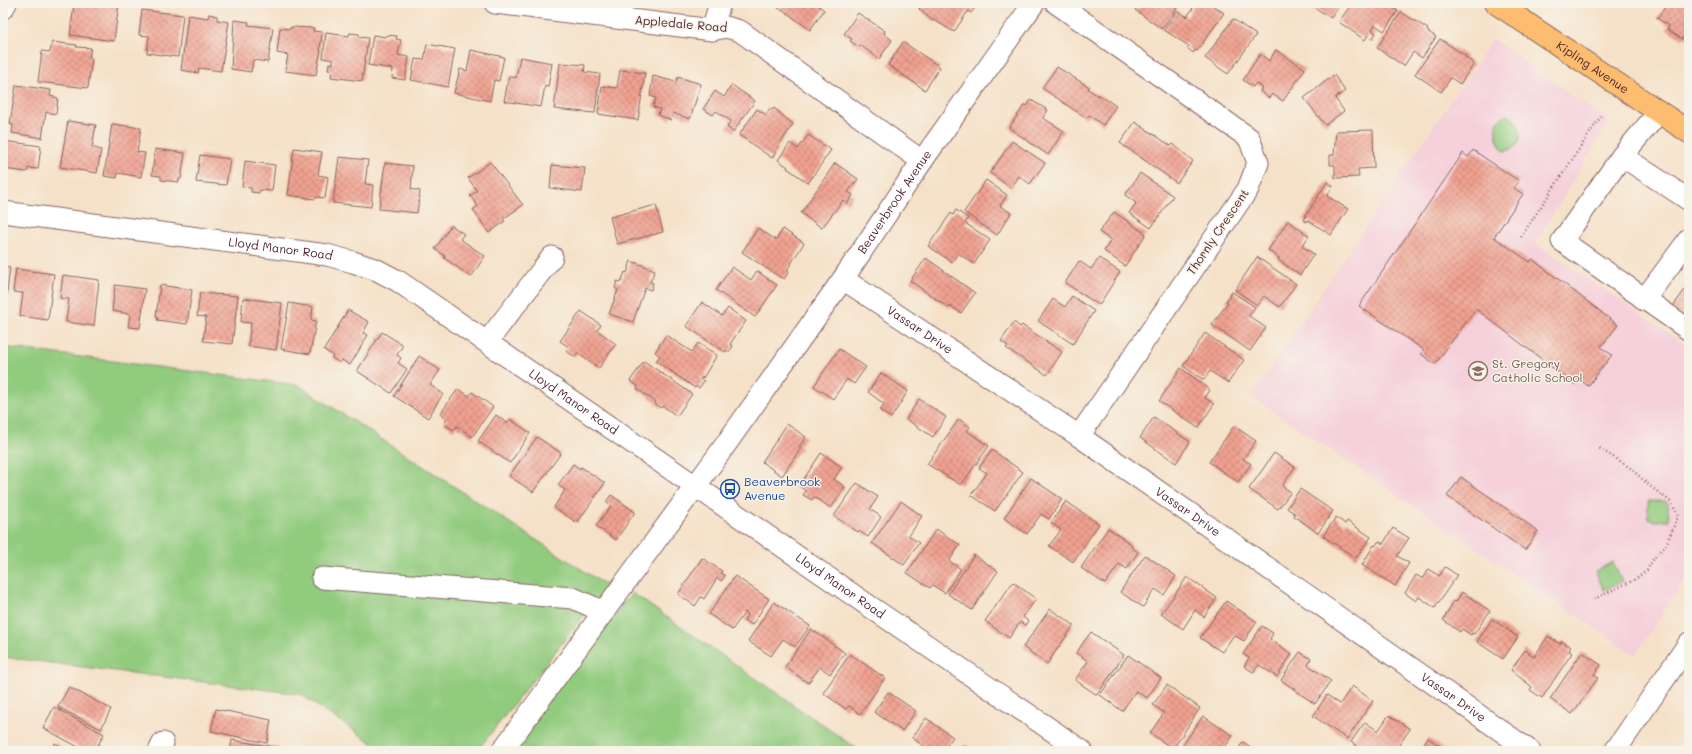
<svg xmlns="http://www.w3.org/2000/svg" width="1692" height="754" font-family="Mali,sans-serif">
  <defs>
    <pattern id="building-cross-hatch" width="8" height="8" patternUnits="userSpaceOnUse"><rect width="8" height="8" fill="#f1a291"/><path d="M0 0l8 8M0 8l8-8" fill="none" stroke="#c58377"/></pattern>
  </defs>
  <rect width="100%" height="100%" fill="#f7f3e8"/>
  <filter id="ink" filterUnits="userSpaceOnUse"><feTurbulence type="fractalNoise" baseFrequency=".025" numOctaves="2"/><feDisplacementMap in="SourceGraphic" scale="8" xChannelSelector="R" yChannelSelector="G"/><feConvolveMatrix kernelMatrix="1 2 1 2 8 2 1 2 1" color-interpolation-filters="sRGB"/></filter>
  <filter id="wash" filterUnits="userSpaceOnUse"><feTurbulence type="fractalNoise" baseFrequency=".012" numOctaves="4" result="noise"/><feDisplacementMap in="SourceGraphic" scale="16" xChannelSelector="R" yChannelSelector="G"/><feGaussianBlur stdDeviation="0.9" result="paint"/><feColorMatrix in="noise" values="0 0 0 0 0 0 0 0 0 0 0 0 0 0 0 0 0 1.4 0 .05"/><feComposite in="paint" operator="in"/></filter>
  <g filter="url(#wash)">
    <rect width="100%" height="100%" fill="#f5e1c8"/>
    <polygon fill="#f5cfda" points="1493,39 1609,122 1535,243 1689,347 1689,574 1635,655 1251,396"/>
    <g fill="#91cb7e" stroke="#6e7554">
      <path d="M1506,115c19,5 20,35 -2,36 -9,-11 -14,-29 2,-36z"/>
      <polygon points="3,347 298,385 607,586 477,751 384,751 300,694 3,657"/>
      <polygon points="1648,501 1666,501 1668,504 1669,520 1655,521 1648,518"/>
      <polygon points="1613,562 1622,582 1604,590 1595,571"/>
      <polygon points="632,593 860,751 508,751"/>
    </g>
    <g id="blocks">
      <g fill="url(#building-cross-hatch)">
        <polygon points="93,3 119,3 114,41 70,35 74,5 85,7 86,4 92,5"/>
        <polygon points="776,3 815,3 824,10 810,30 782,9 781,10 777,7 778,6"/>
        <polygon points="923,3 978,3 971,13 968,11 954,32 934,20 933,21 919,9"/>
        <polygon points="1138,3 1170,3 1177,8 1162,29 1135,10 1140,4"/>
        <polygon points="1196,3 1209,3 1224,13 1197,51 1195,50 1193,53 1187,48 1189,46 1164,30 1177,11 1187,17"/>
        <polygon points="1308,3 1341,3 1331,18"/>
        <polygon points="1352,3 1387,3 1398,11 1384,31 1375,25 1372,30 1376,33 1372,39 1368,35 1365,40 1339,22"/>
        <polygon points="1668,3 1689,3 1689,40 1684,36 1682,39 1667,29 1669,26 1657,18"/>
        <polygon points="142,10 183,15 178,57 147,53 149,36 139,35"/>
        <polygon points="1401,12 1428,29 1427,31 1436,37 1422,58 1413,52 1404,66 1377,48"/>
        <polygon points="858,13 885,31 884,34 892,40 879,59 860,45 859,47 850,41 852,39 844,34"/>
        <polygon points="209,14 217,16 217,20 229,22 221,71 199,68 198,73 181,70 188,15 208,18"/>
        <polygon points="1233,19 1256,35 1228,74 1205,58"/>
        <polygon points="234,20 249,22 248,25 273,28 268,62 253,60 251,72 231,69"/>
        <polygon points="291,27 314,28 313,31 322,32 320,50 321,50 316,75 285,71 288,55 277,53 280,28 290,29"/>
        <polygon points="326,33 349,36 350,33 359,34 359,37 368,38 362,81 331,77 332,71 328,70 329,63 333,64 333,60 323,58"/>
        <polygon points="373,35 386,37 386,35 397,36 396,39 401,40 398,55 409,57 405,80 392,78 393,69 368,65"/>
        <polygon points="1440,39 1466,56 1465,57 1474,64 1460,84 1451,78 1441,92 1415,74"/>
        <polygon points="52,42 77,45 76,47 91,48 89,58 92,58 88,88 38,82 42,51 50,52"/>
        <polygon points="903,42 940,67 925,90 888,65"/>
        <polygon points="427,44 455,49 448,87 411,80 415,59 424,60"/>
        <polygon points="471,50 504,57 499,81 494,80 490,101 454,93 460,69 467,71"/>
        <polygon points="1276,50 1305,69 1283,101 1272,94 1269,98 1260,91 1262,87 1256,83 1253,87 1243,80 1260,54 1269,61"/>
        <polygon points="520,57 552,63 548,87 545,86 541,107 504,101 509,76 516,78"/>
        <polygon points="560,63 585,65 584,72 600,74 595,113 554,109"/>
        <polygon points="1057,67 1089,87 1088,89 1098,96 1098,94 1116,106 1103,125 1089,115 1086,118 1042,88"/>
        <polygon points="620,70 645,73 638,120 598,114 602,86 617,88"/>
        <polygon points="1334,75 1345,91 1335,98 1344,111 1325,125 1304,98"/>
        <polygon points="653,76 676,82 678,77 701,84 690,119 673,113 671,120 658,115 660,109 653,107 656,98 650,96"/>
        <polygon points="16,85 51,90 50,96 58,98 56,114 46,112 42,138 12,133 13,125 10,124"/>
        <polygon points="732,85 755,101 733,132 727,127 731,121 716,111 713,115 703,109 715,91 724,97"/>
        <polygon points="1031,100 1048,110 1043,118 1064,131 1048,155 1009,128 1025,104 1027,106"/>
        <polygon points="770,108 772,110 774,108 793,124 777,148 778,149 772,158 739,135 757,109 766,115"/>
        <polygon points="68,121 96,125 92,147 101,150 97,173 60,167"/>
        <polygon points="1135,122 1171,146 1173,144 1193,161 1177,183 1120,143"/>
        <polygon points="112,124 141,128 137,152 145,153 141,177 118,173 117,178 104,176"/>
        <polygon points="1373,130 1374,168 1358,169 1359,177 1335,178 1335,165 1330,165 1330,155 1334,155 1336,131"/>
        <polygon points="808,135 831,150 808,183 787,168 788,167 778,160 790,143 798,149"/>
        <polygon points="3,141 41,146 38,169 28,168 27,172 3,169"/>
        <polygon points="1012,141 1045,163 1030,184 1019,176 1011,188 990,173"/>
        <polygon points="294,148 322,152 318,175 328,177 325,198 316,197 315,199 288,195"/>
        <polygon points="155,149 185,153 181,179 179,179 179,182 161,180 161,176 152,175"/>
        <polygon points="1473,150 1519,181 1514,188 1523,194 1494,237 1530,262 1532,259 1618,325 1601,347 1612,355 1588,386 1578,378 1574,384 1476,309 1435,364 1421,354 1424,350 1359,306 1463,153 1468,157"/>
        <polygon points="200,155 230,159 226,185 196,182"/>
        <polygon points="339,157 368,160 365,184 373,185 371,207 333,203"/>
        <polygon points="245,161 275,165 272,191 260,190 259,193 251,192 251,188 242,187"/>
        <polygon points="490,162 523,205 503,219 505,221 489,233 473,210 478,206 470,196 477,191 468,178"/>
        <polygon points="385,163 413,166 411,189 420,191 417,213 379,209"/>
        <polygon points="835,163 858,179 848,192 853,195 847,204 843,200 822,228 801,213"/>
        <polygon points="552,165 585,168 582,192 550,188"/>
        <polygon points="1140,173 1173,196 1151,228 1129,213 1136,203 1125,195"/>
        <polygon points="986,180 1007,195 1000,206 1011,213 997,235 964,212"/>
        <polygon points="1327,182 1333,186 1327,196 1348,209 1331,235 1308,220 1307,222 1303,220"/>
        <polygon points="656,205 663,232 617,244 610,217"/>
        <polygon points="956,210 968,218 965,223 990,240 974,264 958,253 952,262 928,246 951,213 953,215"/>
        <polygon points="1114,212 1146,234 1125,266 1104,251 1111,240 1099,232"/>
        <polygon points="1288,221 1309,236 1302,246 1314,254 1300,275 1278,260 1279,258 1268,250"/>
        <polygon points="451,225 464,234 460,239 485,256 471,277 444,258 445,256 435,249"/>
        <polygon points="758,228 776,240 783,229 804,243 787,270 789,272 784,279 782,277 781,278 742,252"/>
        <polygon points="1257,257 1296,284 1280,307 1264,296 1257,305 1235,290"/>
        <polygon points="926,258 975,293 961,313 950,306 949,308 910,281"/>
        <polygon points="1099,258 1120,272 1099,305 1065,283 1079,261 1091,269"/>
        <polygon points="631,261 655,270 650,282 653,283 651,290 645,288 633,322 609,314 618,290 615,288 617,281 621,282 625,272 627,273"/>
        <polygon points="3,267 10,268 5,310 3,309"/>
        <polygon points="732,267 751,280 757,271 777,285 755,317 716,290"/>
        <polygon points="16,269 54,274 48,320 20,316 23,293 13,292"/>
        <polygon points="63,275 99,280 94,326 66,322 69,299 60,298"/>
        <polygon points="1689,284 1689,322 1671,309"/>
        <polygon points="115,285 145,289 140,328 128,327 130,314 112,311"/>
        <polygon points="160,285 192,290 187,324 157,320 158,318 156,317"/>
        <polygon points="1232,292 1255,307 1249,316 1266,328 1250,351 1212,325 1228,302 1226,301"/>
        <polygon points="200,293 238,296 232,344 203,341 206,317 197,316"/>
        <polygon points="1072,296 1094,311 1073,344 1038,321 1053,299 1065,307"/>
        <polygon points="243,298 282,303 276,350 248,346 251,323 241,322"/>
        <polygon points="702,302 722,316 728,308 746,321 730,344 733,346 729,352 726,350 725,352 686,326"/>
        <polygon points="289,303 313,307 311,320 316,321 310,354 281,349"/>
        <polygon points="348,310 369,322 363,333 368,335 350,365 342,360 340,363 332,358 333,355 324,350"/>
        <polygon points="581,311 601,325 597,330 616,344 599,368 577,353 575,357 566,351 569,347 560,341"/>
        <polygon points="1014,322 1020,327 1022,325 1062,352 1047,375 1006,348 1008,346 1001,341"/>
        <polygon points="382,332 403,345 397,355 401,358 398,363 407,369 391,393 357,371"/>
        <polygon points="1205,333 1244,360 1228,383 1210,371 1204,380 1183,366"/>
        <polygon points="666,335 692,352 698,343 717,355 703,378 702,377 700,379 704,381 699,388 696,386 695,388 656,361 660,356 655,352"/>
        <polygon points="839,349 866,367 854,384 847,379 833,399 814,386"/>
        <polygon points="419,356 440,370 430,385 443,394 428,418 394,396"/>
        <polygon points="644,361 692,394 677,416 663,406 661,408 655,404 656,402 637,389 638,386 630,381"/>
        <polygon points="1181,368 1210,390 1205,398 1214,404 1198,428 1159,401"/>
        <polygon points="881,373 908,391 891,418 880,411 884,404 868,392"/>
        <polygon points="458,389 469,396 472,392 493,407 472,437 457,426 454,430 444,424 447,419 440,414"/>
        <polygon points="919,399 946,417 933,437 906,419"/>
        <polygon points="496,415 507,423 510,419 530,433 510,463 478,441"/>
        <polygon points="1154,417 1190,442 1176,463 1140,438"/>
        <polygon points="959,419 970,427 967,431 989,446 961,485 927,464"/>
        <polygon points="787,424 806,437 799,447 801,448 782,476 762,462"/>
        <polygon points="1234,426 1256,441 1243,459 1251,464 1238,482 1209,462"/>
        <polygon points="537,437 561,453 533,492 509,476"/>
        <polygon points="992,450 1023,472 995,511 971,495 987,473 979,468"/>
        <polygon points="821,453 842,467 834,479 845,487 831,508 814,497 812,500 803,495 806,491 799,486"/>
        <polygon points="1274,453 1295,467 1282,486 1291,492 1278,509 1249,489"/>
        <polygon points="573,464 580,469 581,467 605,483 577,523 554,507 565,490 558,485"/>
        <polygon points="1461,477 1538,531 1525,550 1447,496"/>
        <polygon points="1031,478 1062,499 1049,519 1041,514 1027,534 1004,518"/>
        <polygon points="857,483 878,497 870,509 881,517 868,537 859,531 858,532 834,516"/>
        <polygon points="1300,489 1333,511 1318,533 1294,516 1295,514 1287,508"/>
        <polygon points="611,495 635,512 616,540 596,526 611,506 606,502"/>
        <polygon points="901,501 922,516 909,536 919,543 904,565 872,543"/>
        <polygon points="1066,501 1099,524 1073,562 1049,546 1061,530 1051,523"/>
        <polygon points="1336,517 1345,524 1347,521 1371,537 1356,558 1323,536"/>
        <polygon points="1108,528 1132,545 1131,547 1138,552 1127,569 1119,564 1105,584 1081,568"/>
        <polygon points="1393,528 1409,538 1397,556 1409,563 1395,586 1362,565 1374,545 1375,546 1379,541 1383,544"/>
        <polygon points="936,529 960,545 949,561 961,569 945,593 932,585 930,588 907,573"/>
        <polygon points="974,555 998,571 972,610 948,594"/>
        <polygon points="1145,555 1176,576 1164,595 1155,589 1143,607 1120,592"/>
        <polygon points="702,558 722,571 721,573 725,576 721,581 717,578 704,599 701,597 695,606 678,594"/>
        <polygon points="1445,567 1457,575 1435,608 1419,597 1416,601 1405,593 1416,575 1423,579 1429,569 1439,576"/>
        <polygon points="735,576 769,599 752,625 744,620 748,614 745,612 732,630 709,614"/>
        <polygon points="1187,577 1217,598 1204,617 1195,610 1183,629 1161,614"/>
        <polygon points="1013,582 1036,599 1023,617 1028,621 1025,625 1020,622 1009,638 985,621"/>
        <polygon points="1462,592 1490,611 1474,634 1472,633 1471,635 1462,629 1460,632 1443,620 1454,601 1456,602"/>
        <polygon points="1226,601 1257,622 1244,641 1234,635 1222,652 1200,638"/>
        <polygon points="774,602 810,626 795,647 783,639 771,656 748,641"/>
        <polygon points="1050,609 1074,625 1047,664 1023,647"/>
        <polygon points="1492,619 1518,637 1503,659 1477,642"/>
        <polygon points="1262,626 1273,633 1270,639 1292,654 1277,677 1259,665 1253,672 1244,666 1249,658 1243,654"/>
        <polygon points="811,629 845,653 830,674 820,667 808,683 785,667"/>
        <polygon points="1091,632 1124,655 1097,695 1075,680 1088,661 1076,653"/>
        <polygon points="1548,636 1560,644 1562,641 1571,647 1569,651 1572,653 1542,698 1530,690 1532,687 1511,670 1525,650 1534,657"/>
        <polygon points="1300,652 1311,659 1308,665 1331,681 1315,704 1281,680"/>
        <polygon points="1582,652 1601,665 1594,675 1598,678 1572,714 1550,699"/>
        <polygon points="850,654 885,678 860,714 849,706 846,709 823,693"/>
        <polygon points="1128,655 1161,678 1147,698 1136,691 1122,711 1100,695"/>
        <polygon points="1167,685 1200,708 1173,749 1150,733 1164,713 1153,705"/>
        <polygon points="1352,686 1373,701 1347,739 1313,716 1327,695 1340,704"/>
        <polygon points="69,687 111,709 101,729 58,707"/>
        <polygon points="888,692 916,711 902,731 874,712"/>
        <polygon points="54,707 104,734 95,751 86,751 43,728"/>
        <polygon points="216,709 271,720 267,743 211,731"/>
        <polygon points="1389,715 1410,729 1395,751 1364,751 1351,742 1365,722 1378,731"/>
        <polygon points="1203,716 1233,736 1222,751 1179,751"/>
        <polygon points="926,718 953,737 943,751 931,751 912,738"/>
        <polygon points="1428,738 1447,751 1419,751"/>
        <polygon points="232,740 280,748 279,751 230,751"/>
        <polygon points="1243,742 1257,751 1237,751"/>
        <polygon points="55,743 66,751 50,751"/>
        <polygon points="964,745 973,751 960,751"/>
        <polygon points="1403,747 1409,751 1400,751"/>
      </g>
    </g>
  </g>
  <g filter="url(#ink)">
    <use href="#blocks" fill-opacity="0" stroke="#866362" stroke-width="1"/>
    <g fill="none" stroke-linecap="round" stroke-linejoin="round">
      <defs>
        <g id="minor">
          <polyline points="495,3 712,30 726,27 740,31 922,161"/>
          <polyline points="1056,3 1249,138 1258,163 1248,189 1079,436"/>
          <polyline points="3,8 6,3"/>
          <polyline points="712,30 720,3"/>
          <polyline points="1659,112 1622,156 1562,241 1689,330"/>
          <polyline points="1622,156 1689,200"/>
          <path id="s1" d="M3,212l324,43 26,7 24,8 21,11 474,327 210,143"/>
          <path id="s2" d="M843,279l236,157 451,315"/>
          <polyline points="1644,300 1689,239"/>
          <polyline points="487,342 552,257"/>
          <polyline points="322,578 573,598 604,612"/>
          <polyline points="159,751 163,743"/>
          <path id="s3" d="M502,751l214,-293 127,-179 79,-118 112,-158"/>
          <polyline points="1615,751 1689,643"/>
        </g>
        <g id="major">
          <path id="s4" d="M1496,3l193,129"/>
        </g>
      </defs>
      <use href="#minor" stroke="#866362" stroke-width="23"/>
      <use href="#major" stroke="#866362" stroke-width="24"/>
      <g stroke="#866362" stroke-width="2.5" stroke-dasharray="1 3" stroke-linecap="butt">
        <polyline points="1521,237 1601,116"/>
        <polyline points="1594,599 1636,579 1647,570 1654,558 1666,545 1678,516 1671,502 1650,486 1629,467 1599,448"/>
      </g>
      <use href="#minor" stroke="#fff" stroke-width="21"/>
      <use href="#major" stroke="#fcbd6f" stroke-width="22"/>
    </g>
  </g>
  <defs>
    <symbol id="school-ring" viewBox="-11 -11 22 22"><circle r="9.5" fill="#f7f3e8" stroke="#8d6e63" stroke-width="1.5"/><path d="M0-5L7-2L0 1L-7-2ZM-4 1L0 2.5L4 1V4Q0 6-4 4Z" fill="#8d6e63"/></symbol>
    <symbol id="bus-ring" viewBox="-11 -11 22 22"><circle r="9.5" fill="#f7f3e8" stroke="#1a4fb4" stroke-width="1.5"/><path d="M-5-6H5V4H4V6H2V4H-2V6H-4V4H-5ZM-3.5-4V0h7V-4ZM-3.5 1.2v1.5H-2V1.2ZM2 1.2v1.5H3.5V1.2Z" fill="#1a4fb4"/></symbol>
  </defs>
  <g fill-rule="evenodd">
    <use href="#school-ring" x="1467" y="360" width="22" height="22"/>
    <use href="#bus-ring" x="719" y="478" width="22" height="22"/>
  </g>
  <g text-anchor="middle" stroke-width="3" stroke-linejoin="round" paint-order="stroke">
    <g font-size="12" fill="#4a1f2b" stroke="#f7f3e8">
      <text transform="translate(681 24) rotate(5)" y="4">Appledale Road</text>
      <text dy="4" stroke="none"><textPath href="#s4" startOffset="116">Kipling Avenue</textPath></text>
      <text dy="4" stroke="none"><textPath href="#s3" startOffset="675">Beaverbrook Avenue</textPath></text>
      <text transform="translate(1218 232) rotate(-56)" y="4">Thornly Crescent</text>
      <text dy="4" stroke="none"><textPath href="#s1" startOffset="280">Lloyd Manor Road</textPath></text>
      <text dy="4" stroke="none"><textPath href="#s2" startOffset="92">Vassar Drive</textPath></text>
      <text dy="4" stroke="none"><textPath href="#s1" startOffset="616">Lloyd Manor Road</textPath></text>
      <text dy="4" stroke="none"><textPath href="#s2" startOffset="416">Vassar Drive</textPath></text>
      <text dy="4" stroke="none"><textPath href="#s1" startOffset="940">Lloyd Manor Road</textPath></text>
      <text dy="4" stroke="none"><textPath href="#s2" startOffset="740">Vassar Drive</textPath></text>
    </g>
    <g font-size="12" fill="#785e54" stroke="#f7f3e8" text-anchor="start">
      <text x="1492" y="368">St. Gregory<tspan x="1492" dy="14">Catholic School</tspan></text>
    </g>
    <g font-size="12" fill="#164399" stroke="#f7f3e8" text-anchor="start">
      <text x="744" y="486">Beaverbrook<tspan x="744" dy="14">Avenue</tspan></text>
    </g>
  </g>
  <rect width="1692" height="754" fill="none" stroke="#f7f3e8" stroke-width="16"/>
</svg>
